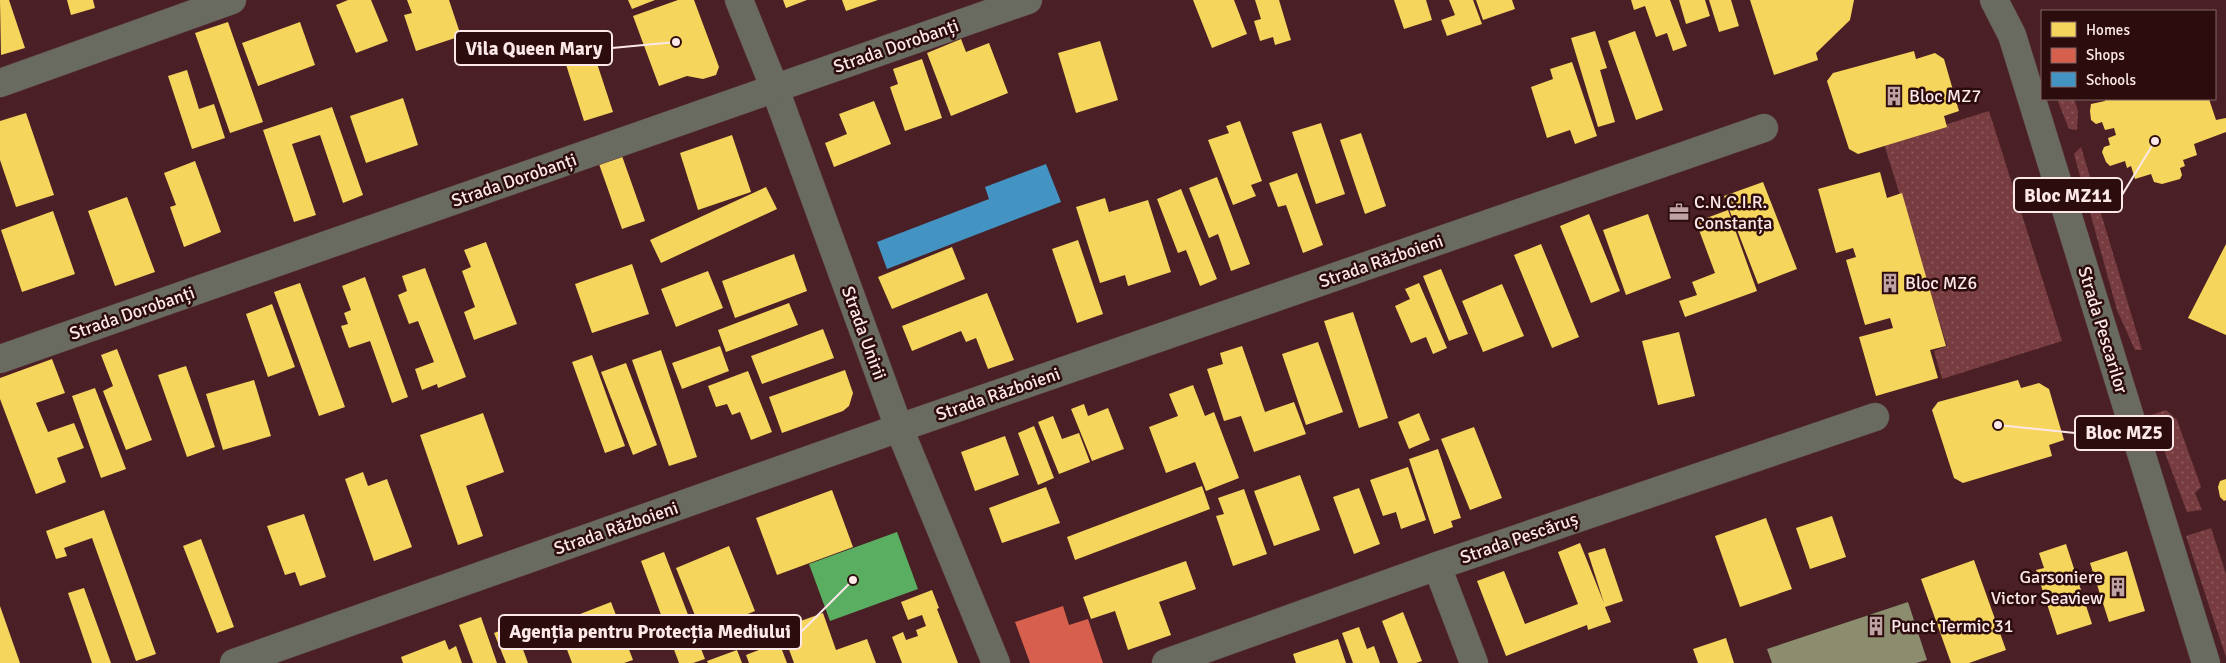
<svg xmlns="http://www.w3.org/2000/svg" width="2226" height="663" font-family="Signika,sans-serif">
  <defs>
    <pattern id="grass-dots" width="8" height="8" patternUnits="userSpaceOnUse" patternTransform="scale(1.25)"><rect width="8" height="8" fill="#773c3f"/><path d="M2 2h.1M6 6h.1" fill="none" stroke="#8b585b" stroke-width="1.8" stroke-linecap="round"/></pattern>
  </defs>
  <rect width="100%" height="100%" fill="#4a2026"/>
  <g fill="url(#grass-dots)">
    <polygon points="2057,99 2074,99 2078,111 2077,130 2069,129"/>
    <polygon points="1989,111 2062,341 1942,379 1934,351 1947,346 1884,144"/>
    <polygon points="2081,147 2142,350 2135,350 2117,310 2074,154"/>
    <polygon points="2166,410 2177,420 2201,487 2195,493 2202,510 2187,512 2151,415"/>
    <polygon points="2211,528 2226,574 2226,657 2186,536"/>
  </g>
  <g fill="#f6d55c">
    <polygon points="0,0 9,0 25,48 1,55"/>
    <polygon points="67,0 93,0 95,8 71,15"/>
    <polygon points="348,0 371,0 388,41 356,53 336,5"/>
    <polygon points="407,0 449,0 461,36 416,51 404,15 412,13"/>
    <polygon points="628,0 655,0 632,9"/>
    <polygon points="678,0 694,0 719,67 716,75 703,79 687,76 659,86 633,16"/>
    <polygon points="783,0 807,0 786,8"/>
    <polygon points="842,0 878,0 846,11"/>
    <polygon points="1193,0 1234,0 1247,34 1212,48"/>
    <polygon points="1255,0 1279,0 1291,40 1275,45 1273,37 1260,41 1254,21 1261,19"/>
    <polygon points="1394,0 1426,0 1432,20 1404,29"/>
    <polygon points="1449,0 1473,0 1482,24 1447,36 1441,20 1455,15"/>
    <polygon points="1476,0 1512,0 1515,9 1483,20"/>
    <polygon points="1631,0 1670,0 1687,46 1673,51 1667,33 1656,37 1645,6 1634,10"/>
    <polygon points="1679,0 1705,0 1710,16 1686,24"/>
    <polygon points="1709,0 1731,0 1739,26 1719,32"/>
    <polygon points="1750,0 1854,0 1850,20 1816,53 1818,60 1774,75"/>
    <polygon points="228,22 263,122 230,133 195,33"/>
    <polygon points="300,22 315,65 258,86 242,43"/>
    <polygon points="1595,31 1607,68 1600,70 1615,122 1598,127 1571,38"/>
    <polygon points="1635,31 1663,110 1636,120 1608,41"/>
    <polygon points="961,39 966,52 989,43 1008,93 951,116 927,53"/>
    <polygon points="1100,41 1118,100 1076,113 1058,53"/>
    <polygon points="590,42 613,112 584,121 562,52"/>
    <polygon points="1914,51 1916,59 1935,53 1944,59 1959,111 1944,116 1947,127 1858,154 1849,149 1827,81 1833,73"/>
    <polygon points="922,59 942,118 905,131 890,87 898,84 893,69"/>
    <polygon points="1572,62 1597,136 1575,144 1570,130 1547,138 1531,87 1553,79 1550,69"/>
    <polygon points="187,70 199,109 214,104 225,138 192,149 168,76"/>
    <polygon points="403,98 418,145 366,163 350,116"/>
    <polygon points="2105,99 2209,99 2216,120 2226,118 2226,132 2194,144 2197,155 2183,160 2185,166 2180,168 2182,175 2180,179 2162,184 2154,182 2151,174 2135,179 2131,166 2127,168 2125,161 2110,166 2106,162 2102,152 2104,147 2110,145 2108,138 2116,135 2114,128 2105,130 2102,122 2096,124 2091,120 2090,111 2091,104 2105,101"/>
    <polygon points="874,101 891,144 834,167 825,143 847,134 839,114"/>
    <polygon points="332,107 363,195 343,203 320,135 292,144 316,215 294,222 263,130"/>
    <polygon points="26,113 54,195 16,207 0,160 0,121"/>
    <polygon points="1240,121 1262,181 1251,185 1256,196 1233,205 1208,140 1229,133 1226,126"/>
    <polygon points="1321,123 1345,194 1316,204 1292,132"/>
    <polygon points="1361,133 1386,206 1365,214 1340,140"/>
    <polygon points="732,135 751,192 698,210 680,153"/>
    <polygon points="622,156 645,221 622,229 599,164"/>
    <polygon points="195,161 221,232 184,247 170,207 176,205 164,173"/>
    <polygon points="1880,172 1887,198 1902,193 1946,346 1930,350 1938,378 1876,396 1859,337 1893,328 1890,318 1865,325 1846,260 1856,257 1853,248 1836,253 1818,189"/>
    <polygon points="1297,173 1323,245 1303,253 1286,205 1278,207 1269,183"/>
    <polygon points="1217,177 1250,264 1231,271 1218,234 1209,238 1189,188"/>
    <polygon points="1763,182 1797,269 1758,284 1724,196"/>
    <polygon points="766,187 777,209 661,263 650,240"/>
    <polygon points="1181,189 1217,279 1200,286 1186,250 1178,253 1157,199"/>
    <polygon points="127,197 155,272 115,286 88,211"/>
    <polygon points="1105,198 1109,212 1148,200 1171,272 1128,286 1125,275 1100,283 1076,207"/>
    <polygon points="1728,210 1757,291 1685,317 1679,301 1697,295 1692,282 1715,273 1696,222"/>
    <polygon points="53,211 75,274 22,292 1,230"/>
    <polygon points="1589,214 1620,291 1591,303 1560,226"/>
    <polygon points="1648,214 1671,278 1626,295 1603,230"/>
    <polygon points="1078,240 1103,314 1077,323 1052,249"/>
    <polygon points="486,242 517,324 474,340 464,312 475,307 462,271 471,267 464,250"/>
    <polygon points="1541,244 1579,337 1552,348 1514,255"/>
    <polygon points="2226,244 2226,335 2188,318"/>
    <polygon points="952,247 965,279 892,309 878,277"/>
    <polygon points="794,254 807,291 735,318 722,281"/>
    <polygon points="632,264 649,314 592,333 575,284"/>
    <polygon points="425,268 466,377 438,388 437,384 422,390 415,369 434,362 418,321 409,324 398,295 407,291 402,276"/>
    <polygon points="1441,269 1468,334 1449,341 1423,276"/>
    <polygon points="708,271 723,308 676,327 661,289"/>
    <polygon points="365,277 408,397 392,403 370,341 349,348 341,326 348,324 344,313 351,310 342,286"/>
    <polygon points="300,283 345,407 319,416 274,292"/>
    <polygon points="1419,283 1447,348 1433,354 1426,337 1411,343 1395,306 1410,299 1405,289"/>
    <polygon points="1502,284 1524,336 1483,352 1462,301"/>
    <polygon points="987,293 1014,360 988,369 976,338 966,342 961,331 912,351 902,326"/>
    <polygon points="789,303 798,325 726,352 718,330"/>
    <polygon points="272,304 295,367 268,377 246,314"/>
    <polygon points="1353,312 1388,418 1359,428 1324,321"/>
    <polygon points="823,329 834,358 762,384 751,356"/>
    <polygon points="1679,332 1695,396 1658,405 1642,341"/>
    <polygon points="1318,342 1343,412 1306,425 1282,354"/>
    <polygon points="720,346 729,371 682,389 672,363"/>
    <polygon points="1242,346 1265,412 1294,402 1306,434 1254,452 1241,416 1224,421 1207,369 1223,364 1220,353"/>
    <polygon points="117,349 152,440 126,450 103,391 113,386 101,355"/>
    <polygon points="661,350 697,457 669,466 632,360"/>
    <polygon points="592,355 625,446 605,453 572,362"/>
    <polygon points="52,359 65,393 36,403 48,432 74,423 84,448 57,458 66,482 36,494 0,399 0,378"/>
    <polygon points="626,363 657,445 633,455 601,372"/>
    <polygon points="186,366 215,447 187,457 158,375"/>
    <polygon points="845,370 853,393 849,406 843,411 782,433 769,397"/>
    <polygon points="748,371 772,432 751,440 740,412 732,415 727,404 716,407 708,386"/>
    <polygon points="254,380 271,436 223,450 206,394"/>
    <polygon points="2018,380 2021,388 2039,383 2049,389 2064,440 2049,445 2052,456 1963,483 1954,478 1932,410 1938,402"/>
    <polygon points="1193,385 1205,416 1214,412 1239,478 1206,491 1195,462 1166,473 1149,427 1178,416 1169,394"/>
    <polygon points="95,388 126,469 101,478 72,396"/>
    <polygon points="1084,404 1088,416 1108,408 1124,449 1092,461 1071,409"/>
    <polygon points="483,413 504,472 466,486 483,536 458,545 420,435"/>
    <polygon points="1419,413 1430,440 1409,449 1398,422"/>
    <polygon points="1053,416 1062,439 1079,433 1090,462 1059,474 1038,422"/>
    <polygon points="1034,426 1054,478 1038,485 1018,433"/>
    <polygon points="1474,427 1502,498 1470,510 1441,439"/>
    <polygon points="1005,436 1019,475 975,491 961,452"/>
    <polygon points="1438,449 1461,518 1451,521 1453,527 1434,534 1409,459"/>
    <polygon points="1408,467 1426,520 1401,529 1396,512 1383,516 1370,480"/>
    <polygon points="363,472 368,486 387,479 412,547 374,561 345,479"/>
    <polygon points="1300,475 1320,530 1274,546 1254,491"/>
    <polygon points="2226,479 2226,500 2224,501 2220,497 2218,487 2220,481"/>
    <polygon points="1202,486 1210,509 1075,560 1067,537"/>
    <polygon points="1046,487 1060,523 1002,543 989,508"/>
    <polygon points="1359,488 1380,544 1354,554 1333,497"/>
    <polygon points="1244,489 1267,554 1233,566 1216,516 1224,514 1218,498"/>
    <polygon points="832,490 853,547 777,575 756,518"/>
    <polygon points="104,510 156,654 136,661 92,538 64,548 67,556 56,559 46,531"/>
    <polygon points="304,514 326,577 300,586 295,572 285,575 267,526"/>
    <polygon points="1832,516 1846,557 1810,569 1796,528"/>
    <polygon points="1766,518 1792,589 1740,607 1715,536"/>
    <polygon points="201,539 234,627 217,633 183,546"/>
    <polygon points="1580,543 1604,603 1588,553 1605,548 1623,601 1605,607 1611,622 1588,630 1587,625 1506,656 1477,581 1504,571 1525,624 1578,604 1558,552"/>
    <polygon points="2066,544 2092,624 2057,635 2036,570 2044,568 2039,553"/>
    <polygon points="729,546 755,611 702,633 676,568"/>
    <polygon points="2127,551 2145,611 2109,622 2090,563"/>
    <polygon points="664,552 705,659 693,663 679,663 641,561"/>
    <polygon points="1974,560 2006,650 1969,663 1951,663 1921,579"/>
    <polygon points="1186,561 1196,589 1159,602 1171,635 1128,650 1115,611 1091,619 1083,597"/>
    <polygon points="84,588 111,663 92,663 68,593"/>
    <polygon points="932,590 939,608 937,609 958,663 902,663 892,637 903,632 906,640 918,636 916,630 926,626 922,615 908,620 901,602"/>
    <polygon points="611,602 633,660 624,663 572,663 557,623"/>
    <polygon points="0,606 20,663 0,663"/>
    <polygon points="1403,612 1422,661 1416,663 1398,663 1382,621"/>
    <polygon points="823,613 836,650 867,639 876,663 794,663 781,628"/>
    <polygon points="481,617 497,663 473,663 459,625"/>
    <polygon points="514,625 528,663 506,663 494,633"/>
    <polygon points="1359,627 1367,649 1374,646 1380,663 1353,663 1342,633"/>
    <polygon points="1726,638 1734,663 1698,663 1693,649"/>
    <polygon points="1338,639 1346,663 1296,663 1293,654"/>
    <polygon points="445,640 449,650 456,646 462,663 403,663 401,657"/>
    <polygon points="779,642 787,663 749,663 746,655"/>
    <polygon points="737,650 742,663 708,663 707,661"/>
  </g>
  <polygon fill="#d6604d" points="1063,606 1069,625 1088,619 1103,663 1030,663 1015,622"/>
  <polygon fill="#4393c3" points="1046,164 1061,202 887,269 877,242 989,199 985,187"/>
  <polygon fill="#5aae61" points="897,532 918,589 830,621 809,564"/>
  <polygon fill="#8c8c6e" points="1908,602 1927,660 1916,663 1772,663 1767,649"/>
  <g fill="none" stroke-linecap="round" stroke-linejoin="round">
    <defs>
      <g id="minor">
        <polyline points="739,0 775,89 899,428 996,663"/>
        <polyline points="1994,0 2012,35 2206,663"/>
        <polyline points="0,83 232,0"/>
        <polyline points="0,359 1028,0"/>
        <polyline points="1437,566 1474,663"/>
        <polyline points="234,663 899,428 1764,128"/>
        <polyline points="1166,663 1437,566 1875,417"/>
      </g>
    </defs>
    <use href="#minor" stroke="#5c3c40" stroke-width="29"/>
    <use href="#minor" stroke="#696b61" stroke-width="28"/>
  </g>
  <defs>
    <symbol id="building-bare" viewBox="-9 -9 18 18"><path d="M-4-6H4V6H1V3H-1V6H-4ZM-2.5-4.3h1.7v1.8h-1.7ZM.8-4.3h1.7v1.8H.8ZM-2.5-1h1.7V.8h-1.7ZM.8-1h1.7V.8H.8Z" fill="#bea2a4" stroke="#2d0c0e" stroke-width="2.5" paint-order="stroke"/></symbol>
    <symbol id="office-bare" viewBox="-9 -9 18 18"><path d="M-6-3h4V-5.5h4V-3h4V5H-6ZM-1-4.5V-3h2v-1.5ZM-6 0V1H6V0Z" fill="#bea2a4" stroke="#2d0c0e" stroke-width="2.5" paint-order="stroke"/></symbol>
  </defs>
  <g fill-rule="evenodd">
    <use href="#building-bare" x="1880" y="82" width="28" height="28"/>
    <use href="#office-bare" x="1665" y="198" width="28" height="28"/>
    <use href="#building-bare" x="1876" y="269" width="28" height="28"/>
    <use href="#building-bare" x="2104" y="573" width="28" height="28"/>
    <use href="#building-bare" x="1862" y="612" width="28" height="28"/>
  </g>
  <g text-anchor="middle" stroke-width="5" stroke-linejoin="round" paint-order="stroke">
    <g font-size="18" fill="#fce8e8" stroke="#2d0c0e">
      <text transform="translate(896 46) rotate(-19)" y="6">Strada Dorobanți</text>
      <text transform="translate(514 180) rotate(-19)" y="6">Strada Dorobanți</text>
      <text transform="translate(1381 261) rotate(-19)" y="6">Strada Războieni</text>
      <text transform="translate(132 313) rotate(-19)" y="6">Strada Dorobanți</text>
      <text transform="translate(2103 330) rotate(73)" y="6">Strada Pescarilor</text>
      <text transform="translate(864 333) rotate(70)" y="6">Strada Unirii</text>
      <text transform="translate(998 394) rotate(-19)" y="6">Strada Războieni</text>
      <text transform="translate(616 528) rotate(-19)" y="6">Strada Războieni</text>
      <text transform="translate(1519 538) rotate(-19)" y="6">Strada Pescăruș</text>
    </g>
    <g font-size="18" fill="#fce8e8" stroke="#2d0c0e" text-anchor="start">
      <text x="1909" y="102">Bloc MZ7</text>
      <text x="1694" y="208">C.N.C.I.R.<tspan x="1694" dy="21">Constanța</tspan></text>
      <text x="1905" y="289">Bloc MZ6</text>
      <text x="2103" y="583" text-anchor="end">Garsoniere<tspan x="2103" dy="21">Victor Seaview</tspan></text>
      <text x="1891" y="632">Punct Termic 31</text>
    </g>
  </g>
  <path fill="none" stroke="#fce8e8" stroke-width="2" d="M676 42L612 48M2155 141L2122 195M1998 425L2075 433M853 580L801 632"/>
  <g fill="#fce8e8" stroke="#2d0c0e" stroke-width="2">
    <circle cx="676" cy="42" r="5"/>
    <circle cx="2155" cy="141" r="5"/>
    <circle cx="1998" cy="425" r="5"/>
    <circle cx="853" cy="580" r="5"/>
  </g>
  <g fill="#2d0c0e" stroke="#fce8e8" stroke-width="2">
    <rect x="455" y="31" width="157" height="34" rx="5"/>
    <rect x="2014" y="178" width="108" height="34" rx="5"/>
    <rect x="2075" y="416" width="98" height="34" rx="5"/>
    <rect x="499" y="615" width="302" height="34" rx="5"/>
  </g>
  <g font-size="19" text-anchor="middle" font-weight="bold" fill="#fce8e8">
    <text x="534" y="55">Vila Queen Mary</text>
    <text x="2068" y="202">Bloc MZ11</text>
    <text x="2124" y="439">Bloc MZ5</text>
    <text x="650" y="638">Agenția pentru Protecția Mediului</text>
  </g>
  <rect x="2041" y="10" width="175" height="90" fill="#2d0c0e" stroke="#806465"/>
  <rect x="2051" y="22" width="25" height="15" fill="#f6d55c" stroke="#806465"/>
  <text x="2086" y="35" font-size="15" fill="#fce8e8">Homes</text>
  <rect x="2051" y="48" width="25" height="15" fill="#d6604d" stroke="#806465"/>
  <text x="2086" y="60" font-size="15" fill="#fce8e8">Shops</text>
  <rect x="2051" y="72" width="25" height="15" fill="#4393c3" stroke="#806465"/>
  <text x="2086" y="85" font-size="15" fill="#fce8e8">Schools</text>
</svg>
